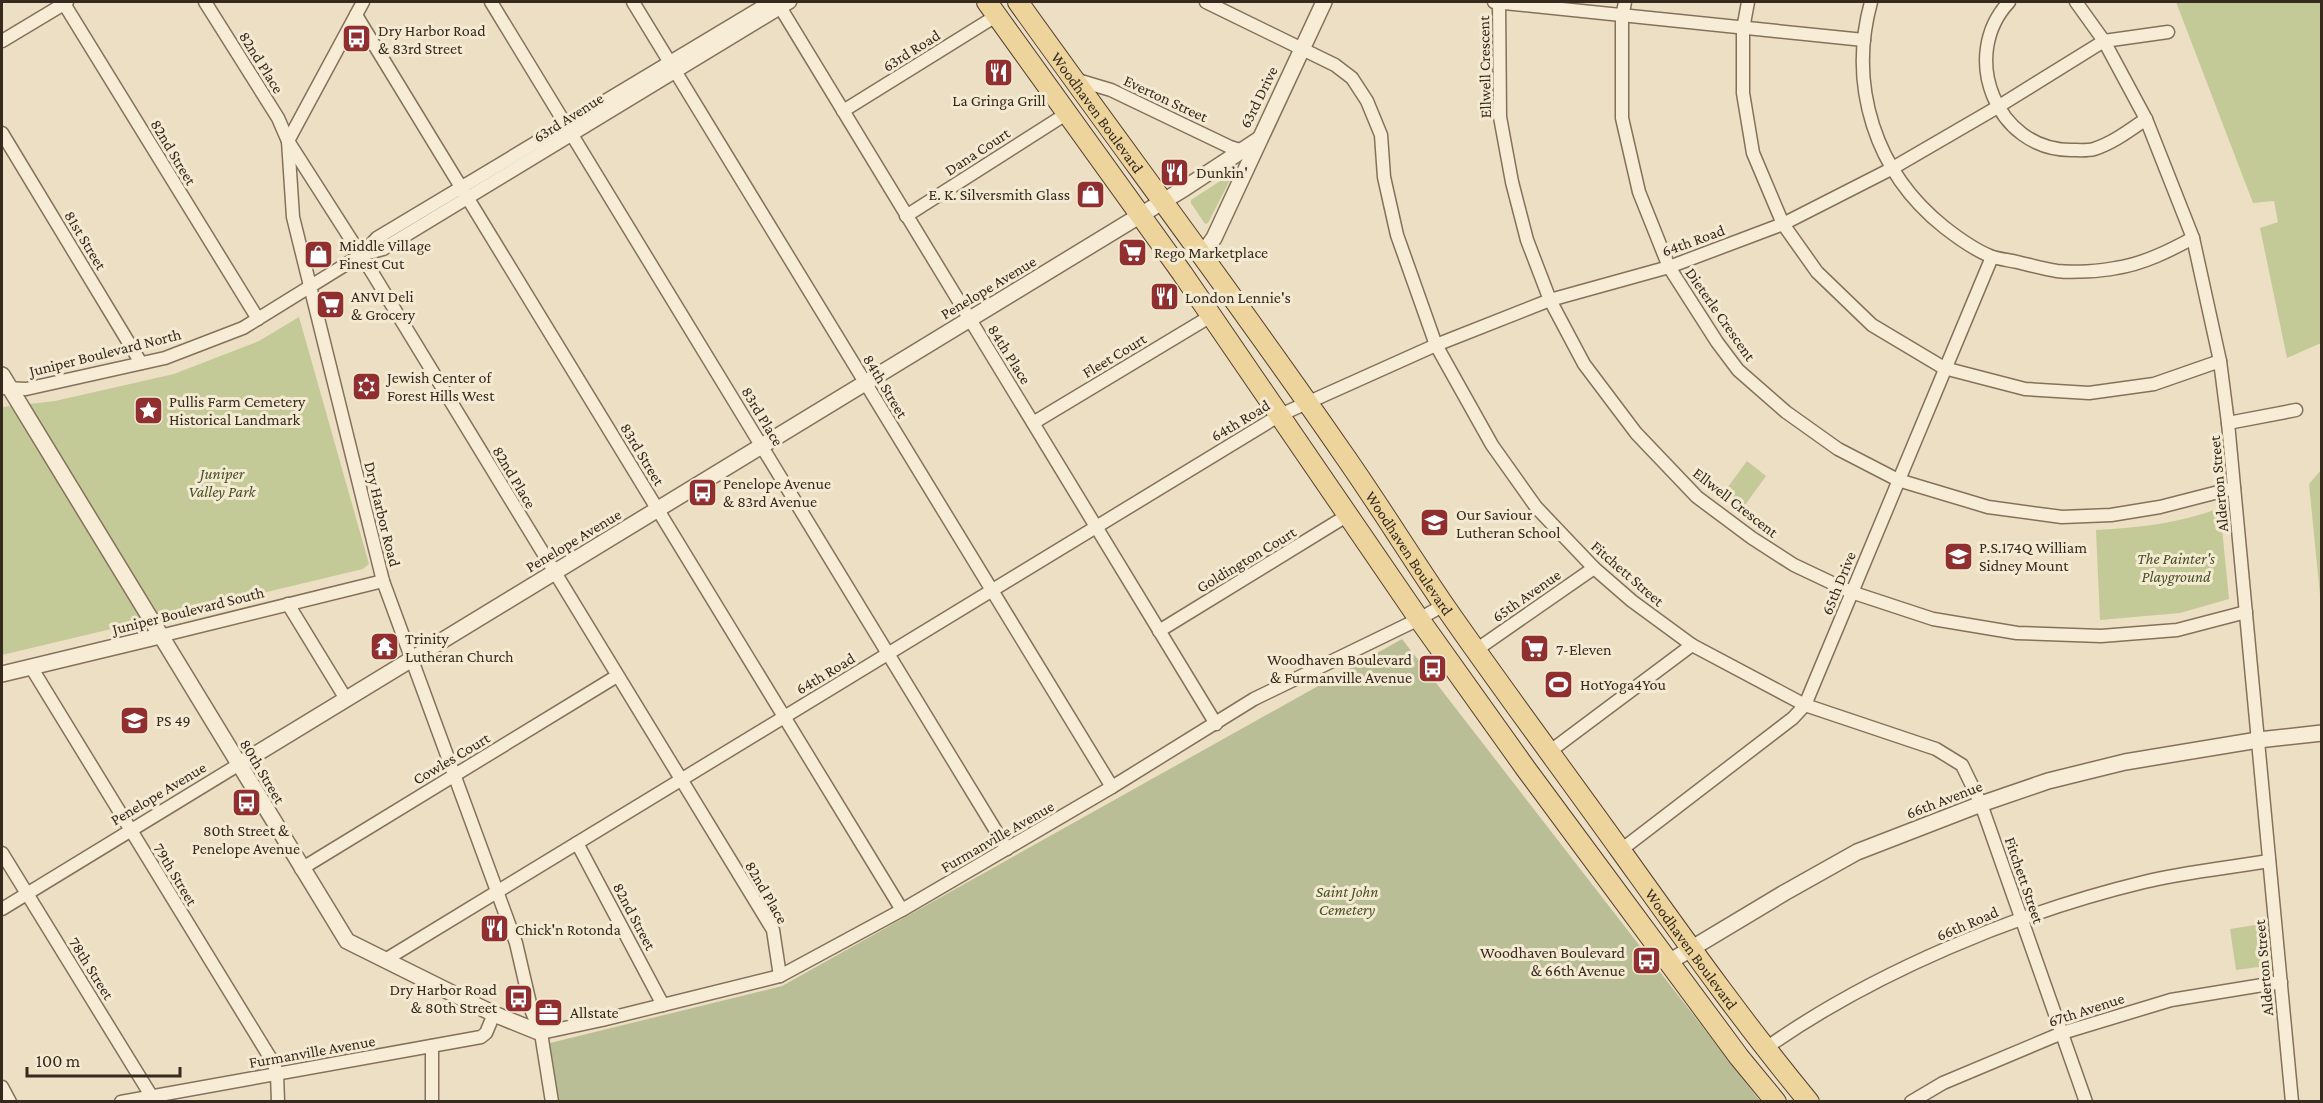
<svg xmlns="http://www.w3.org/2000/svg" width="2323" height="1103" font-family="'Crimson Pro',serif">
  <rect width="100%" height="100%" fill="#ecdfc3"/>
  <g fill="#c4c998">
    <polygon points="2176,2 2321,2 2321,343 2287,358 2260,228 2278,222 2274,201 2253,203"/>
    <polygon points="1234,172 1208,223 1205,224 1191,203 1191,200"/>
    <polygon points="299,317 369,564 363,569 2,655 2,407 55,401 174,374 259,341"/>
    <polygon points="1747,461 1766,476 1740,512 1720,498"/>
    <polygon points="2321,470 2321,605 2309,484"/>
    <path d="M2220,508l9,91 -49,14 -80,7 -4,-90c43,-2 84,-7 124,-22z"/>
    <polygon points="2261,924 2266,966 2236,970 2230,929"/>
  </g>
  <polygon fill="#babe97" points="1402,639 1760,1101 559,1101 550,1043 782,986"/>
  <g fill="none" stroke-linecap="round" stroke-linejoin="round">
    <defs>
      <g id="minor">
        <polyline points="63,2 258,319"/>
        <polyline points="205,2 278,118 288,141 373,274 773,930 780,976"/>
        <polyline points="363,2 288,141 293,217 383,581 516,943 532,1012 541,1033 552,1102"/>
        <polyline points="491,2 1007,849"/>
        <polyline points="633,2 1112,787"/>
        <polyline points="777,2 1216,724"/>
        <polyline points="1206,2 1335,65 1352,78 1367,101 1381,135 1384,177 1397,235 1436,345 1492,445 1536,507 1594,568 1632,601 1692,645 1805,705 1936,749 1962,765 1981,804 2086,1102"/>
        <polyline points="1494,2 1864,40"/>
        <polyline points="1499,2 1500,117 1512,182 1527,240 1550,300 1584,364 1636,433 1697,497 1752,538 1794,565 1851,592 1933,619 2017,633 2101,636 2177,630 2246,612"/>
        <polyline points="1625,2 1622,17 1622,118 1639,192 1669,267 1717,342 1738,370 1786,412 1838,449 1898,480 1988,507 2062,517 2111,515 2160,507 2234,488"/>
        <polyline points="1748,2 1743,29 1743,93 1753,153 1783,224 1817,272 1872,325 1944,368 2025,389 2089,393 2154,384 2220,361"/>
        <path d="M1871,2c-23,84 4,170 73,225 14,11 29,22 46,29 8,3 18,4 27,6 13,3 27,7 40,9 16,2 44,0 59,-3 27,-4 53,-17 77,-30"/>
        <path d="M2009,2c-50,53 -13,148 62,148 7,0 16,1 23,-1 19,-6 36,-19 52,-30"/>
        <polyline points="2076,2 2104,41 2146,119 2193,238 2220,361 2228,423 2292,1102"/>
        <polyline points="356,15 902,910"/>
        <polyline points="2,41 67,2"/>
        <polyline points="1074,79 1111,90 1230,147 1243,151"/>
        <polyline points="843,111 996,16"/>
        <polyline points="2,133 141,363"/>
        <polyline points="906,216 1066,114"/>
        <polyline points="362,254 377,238 770,2"/>
        <polyline points="3,388 26,389 165,358 243,328 361,255 383,249 790,2"/>
        <polyline points="1033,423 1211,316"/>
        <polyline points="2228,423 2296,410"/>
        <polyline points="288,604 346,699"/>
        <polyline points="1159,631 1348,515"/>
        <polyline points="160,636 383,581"/>
        <polyline points="1476,650 1594,568"/>
        <polyline points="31,667 274,1064 277,1074 278,1102"/>
        <polyline points="1549,752 1692,645"/>
        <polyline points="577,843 663,1005"/>
        <polyline points="1621,850 1793,718 1805,705 1992,257"/>
        <polyline points="2,853 152,1097 152,1102"/>
        <polyline points="301,869 617,676"/>
        <polyline points="2,909 238,765"/>
        <polyline points="385,960 1280,415 1436,345 1550,300 1669,267 1783,224 1891,169 1996,108 2104,41 2168,32"/>
        <polyline points="541,1033 602,1020 780,976 902,910 1112,787 1254,699 1419,619 1444,605"/>
        <path d="M1766,1048c108,-76 250,-135 378,-166 41,-10 84,-14 125,-21"/>
        <polyline points="2,1087 10,1102"/>
        <polyline points="121,1102 481,1037 486,1033 494,1014"/>
        <polyline points="432,1102 432,1046"/>
        <polyline points="1911,1102 1943,1083 2062,1033 2171,1000 2281,982"/>
      </g>
      <g id="tertiary">
        <polyline points="1201,256 1214,238 1324,2"/>
        <polyline points="2,375 347,941 494,1014 541,1033"/>
        <polyline points="2,674 160,636"/>
        <polyline points="238,765 1185,188 1258,140"/>
        <polyline points="1669,962 1784,893 1857,852 1981,804 2048,781 2125,762 2258,740 2322,733"/>
      </g>
      <g id="primary">
        <polyline points="987,2 1182,273 1419,619 1526,769 1739,1057 1776,1102"/>
        <path id="s1" d="M1018,2c108,151 220,299 326,453 35,50 67,102 102,153 57,82 117,162 175,243 61,85 121,170 188,251"/>
      </g>
    </defs>
    <use href="#minor" stroke="#85715b" stroke-width="15"/>
    <use href="#tertiary" stroke="#85715b" stroke-width="18"/>
    <use href="#primary" stroke="#533f2f" stroke-width="22"/>
    <use href="#minor" stroke="#f7edd6" stroke-width="12"/>
    <use href="#tertiary" stroke="#f7edd6" stroke-width="15"/>
    <use href="#primary" stroke="#edd49d" stroke-width="20"/>
  </g>
  <defs>
    <symbol id="bus-square" viewBox="-11 -11 22 22"><rect x="-9" y="-9" width="18" height="18" rx="4" fill="#912e2f" stroke="#f4ead2"/><path d="M-5-6H5V4H4V6H2V4H-2V6H-4V4H-5ZM-3.5-4V0h7V-4ZM-3.5 1.2v1.5H-2V1.2ZM2 1.2v1.5H3.5V1.2Z" fill="#fff"/></symbol>
    <symbol id="restaurant-square" viewBox="-11 -11 22 22"><rect x="-9" y="-9" width="18" height="18" rx="4" fill="#912e2f" stroke="#f4ead2"/><path d="M-5-6h1v4h1v-4h1v4h1v-4h1v5L-1.5 .5V6h-2V.5L-5-1ZM5-6V6H3V1.5H1.5Q1.5-4 5-6Z" fill="#fff"/></symbol>
    <symbol id="shop-square" viewBox="-11 -11 22 22"><rect x="-9" y="-9" width="18" height="18" rx="4" fill="#912e2f" stroke="#f4ead2"/><path d="M-5-2.5h2.3a2.7 3.5 0 0 1 5.4 0H5L5.5 6h-11ZM-1.5-2.5h3a1.5 2.3 0 0 0-3 0Z" fill="#fff"/></symbol>
    <symbol id="supermarket-square" viewBox="-11 -11 22 22"><rect x="-9" y="-9" width="18" height="18" rx="4" fill="#912e2f" stroke="#f4ead2"/><path d="M-6-5.5h2.5l.6 2H6L4.5 2H-2.5L-4.4-4H-6ZM-1.5 3.2a1.3 1.3 0 1 0 .1 0ZM3 3.2a1.3 1.3 0 1 0 .1 0Z" fill="#fff"/></symbol>
    <symbol id="synagogue-square" viewBox="-11 -11 22 22"><rect x="-9" y="-9" width="18" height="18" rx="4" fill="#912e2f" stroke="#f4ead2"/><path d="M0-6.5L5.6 3.2H-5.6ZM0 6.5L5.6-3.2H-5.6Z" fill="#fff"/></symbol>
    <symbol id="sight-square" viewBox="-11 -11 22 22"><rect x="-9" y="-9" width="18" height="18" rx="4" fill="#912e2f" stroke="#f4ead2"/><path d="M0-6L1.8-2.2L6-1.7L2.9 1.2L3.7 5.4L0 3.3L-3.7 5.4L-2.9 1.2L-6-1.7L-1.8-2.2Z" fill="#fff"/></symbol>
    <symbol id="school-square" viewBox="-11 -11 22 22"><rect x="-9" y="-9" width="18" height="18" rx="4" fill="#912e2f" stroke="#f4ead2"/><path d="M0-5L7-2L0 1L-7-2ZM-4 1L0 2.5L4 1V4Q0 6-4 4Z" fill="#fff"/></symbol>
    <symbol id="temple-square" viewBox="-11 -11 22 22"><rect x="-9" y="-9" width="18" height="18" rx="4" fill="#912e2f" stroke="#f4ead2"/><path d="M0-6L5-2H3V0L6.5 2.5H4V6H1.5V3h-3V6H-4V2.5H-6.5L-3 0V-2H-5Z" fill="#fff"/></symbol>
    <symbol id="stadium-square" viewBox="-11 -11 22 22"><rect x="-9" y="-9" width="18" height="18" rx="4" fill="#912e2f" stroke="#f4ead2"/><path d="M0-5a6.5 5 0 1 0 0 10a6.5 5 0 1 0 0-10ZM-3.5-1.8h7v3.6h-7Z" fill="#fff"/></symbol>
    <symbol id="office-square" viewBox="-11 -11 22 22"><rect x="-9" y="-9" width="18" height="18" rx="4" fill="#912e2f" stroke="#f4ead2"/><path d="M-6-3h4V-5.5h4V-3h4V5H-6ZM-1-4.5V-3h2v-1.5ZM-6 0V1H6V0Z" fill="#fff"/></symbol>
  </defs>
  <g fill-rule="evenodd">
    <use href="#bus-square" x="340" y="22" width="33" height="33"/>
    <use href="#restaurant-square" x="982" y="56" width="33" height="33"/>
    <use href="#restaurant-square" x="1158" y="156" width="33" height="33"/>
    <use href="#shop-square" x="1074" y="178" width="33" height="33"/>
    <use href="#supermarket-square" x="1116" y="236" width="33" height="33"/>
    <use href="#shop-square" x="302" y="238" width="33" height="33"/>
    <use href="#restaurant-square" x="1148" y="280" width="33" height="33"/>
    <use href="#supermarket-square" x="314" y="288" width="33" height="33"/>
    <use href="#synagogue-square" x="350" y="370" width="33" height="33"/>
    <use href="#sight-square" x="132" y="394" width="33" height="33"/>
    <use href="#bus-square" x="686" y="476" width="33" height="33"/>
    <use href="#school-square" x="1418" y="506" width="33" height="33"/>
    <use href="#school-square" x="1942" y="540" width="33" height="33"/>
    <use href="#temple-square" x="368" y="630" width="33" height="33"/>
    <use href="#supermarket-square" x="1518" y="632" width="33" height="33"/>
    <use href="#bus-square" x="1416" y="652" width="33" height="33"/>
    <use href="#stadium-square" x="1542" y="668" width="33" height="33"/>
    <use href="#school-square" x="118" y="704" width="33" height="33"/>
    <use href="#bus-square" x="230" y="786" width="33" height="33"/>
    <use href="#restaurant-square" x="478" y="912" width="33" height="33"/>
    <use href="#bus-square" x="1630" y="944" width="33" height="33"/>
    <use href="#bus-square" x="502" y="982" width="33" height="33"/>
    <use href="#office-square" x="532" y="996" width="33" height="33"/>
  </g>
  <g text-anchor="middle" stroke-width="6" stroke-linejoin="round" paint-order="stroke">
    <g font-size="16" fill="#36291e" stroke="#f4ead2" text-anchor="start">
      <text x="378" y="36">Dry Harbor Road<tspan x="378" dy="18">&amp; 83rd Street</tspan></text>
      <text x="999" y="106" text-anchor="middle">La Gringa Grill</text>
      <text x="1196" y="178">Dunkin'</text>
      <text x="1070" y="200" text-anchor="end">E. K. Silversmith Glass</text>
      <text x="339" y="251">Middle Village<tspan x="339" dy="18">Finest Cut</tspan></text>
      <text x="1154" y="258">Rego Marketplace</text>
      <text x="351" y="302">ANVI Deli<tspan x="351" dy="18">&amp; Grocery</tspan></text>
      <text x="1185" y="303">London Lennie's</text>
      <text x="387" y="383">Jewish Center of<tspan x="387" dy="18">Forest Hills West</tspan></text>
      <text x="169" y="407">Pullis Farm Cemetery<tspan x="169" dy="18">Historical Landmark</tspan></text>
      <text x="723" y="489">Penelope Avenue<tspan x="723" dy="18">&amp; 83rd Avenue</tspan></text>
      <text x="1456" y="520">Our Saviour<tspan x="1456" dy="18">Lutheran School</tspan></text>
      <text x="1979" y="553">P.S.174Q William<tspan x="1979" dy="18">Sidney Mount</tspan></text>
      <text x="405" y="644">Trinity<tspan x="405" dy="18">Lutheran Church</tspan></text>
      <text x="1556" y="655">7-Eleven</text>
      <text x="1412" y="665" text-anchor="end">Woodhaven Boulevard<tspan x="1412" dy="18">&amp; Furmanville Avenue</tspan></text>
      <text x="1580" y="690">HotYoga4You</text>
      <text x="156" y="726">PS 49</text>
      <text x="246" y="836" text-anchor="middle">80th Street &amp;<tspan x="246" dy="18">Penelope Avenue</tspan></text>
      <text x="515" y="935">Chick'n Rotonda</text>
      <text x="1625" y="958" text-anchor="end">Woodhaven Boulevard<tspan x="1625" dy="18">&amp; 66th Avenue</tspan></text>
      <text x="497" y="995" text-anchor="end">Dry Harbor Road<tspan x="497" dy="18">&amp; 80th Street</tspan></text>
      <text x="570" y="1018">Allstate</text>
    </g>
    <g font-size="16" fill="#36291e" stroke="#f4ead2">
      <text transform="translate(911 50) rotate(-32)" y="6">63rd Road</text>
      <text transform="translate(262 62) rotate(58)" y="6">82nd Place</text>
      <text transform="translate(1484 67) rotate(-91)" y="6">Ellwell Crescent</text>
      <text transform="translate(1258 97) rotate(-64)" y="6">63rd Drive</text>
      <text transform="translate(1166 98) rotate(25)" y="6">Everton Street</text>
      <text dy="6" stroke="none"><textPath href="#s1" startOffset="136">Woodhaven Boulevard</textPath></text>
      <text transform="translate(568 117) rotate(-32)" y="6">63rd Avenue</text>
      <text transform="translate(977 151) rotate(-33)" y="6">Dana Court</text>
      <text transform="translate(174 152) rotate(59)" y="6">82nd Street</text>
      <text transform="translate(86 240) rotate(59)" y="6">81st Street</text>
      <text transform="translate(1693 240) rotate(-20)" y="6">64th Road</text>
      <text transform="translate(988 287) rotate(-31)" y="6">Penelope Avenue</text>
      <text transform="translate(1721 314) rotate(55)" y="6">Dieterle Crescent</text>
      <text transform="translate(105 352) rotate(-14)" y="6">Juniper Boulevard North</text>
      <text transform="translate(1010 354) rotate(58)" y="6">84th Place</text>
      <text transform="translate(1114 355) rotate(-31)" y="6">Fleet Court</text>
      <text transform="translate(886 386) rotate(59)" y="6">84th Street</text>
      <text transform="translate(763 416) rotate(59)" y="6">83rd Place</text>
      <text transform="translate(1240 420) rotate(-31)" y="6">64th Road</text>
      <text transform="translate(643 454) rotate(59)" y="6">83rd Street</text>
      <text transform="translate(515 477) rotate(59)" y="6">82nd Place</text>
      <text transform="translate(2218 484) rotate(-95)" y="6">Alderton Street</text>
      <text transform="translate(1736 502) rotate(38)" y="6">Ellwell Crescent</text>
      <text transform="translate(383 514) rotate(76)" y="6">Dry Harbor Road</text>
      <text transform="translate(573 540) rotate(-31)" y="6">Penelope Avenue</text>
      <text dy="6" stroke="none"><textPath href="#s1" startOffset="676">Woodhaven Boulevard</textPath></text>
      <text transform="translate(1246 559) rotate(-31)" y="6">Goldington Court</text>
      <text transform="translate(1628 573) rotate(41)" y="6">Fitchett Street</text>
      <text transform="translate(1838 583) rotate(-68)" y="6">65th Drive</text>
      <text transform="translate(1526 595) rotate(-35)" y="6">65th Avenue</text>
      <text transform="translate(188 610) rotate(-14)" y="6">Juniper Boulevard South</text>
      <text transform="translate(825 673) rotate(-31)" y="6">64th Road</text>
      <text transform="translate(451 758) rotate(-31)" y="6">Cowles Court</text>
      <text transform="translate(263 771) rotate(59)" y="6">80th Street</text>
      <text transform="translate(158 793) rotate(-31)" y="6">Penelope Avenue</text>
      <text transform="translate(1944 799) rotate(-21)" y="6">66th Avenue</text>
      <text transform="translate(997 836) rotate(-30)" y="6">Furmanville Avenue</text>
      <text transform="translate(176 874) rotate(59)" y="6">79th Street</text>
      <text transform="translate(2025 880) rotate(71)" y="6">Fitchett Street</text>
      <text transform="translate(767 892) rotate(60)" y="6">82nd Place</text>
      <text transform="translate(635 916) rotate(62)" y="6">82nd Street</text>
      <text transform="translate(1967 923) rotate(-23)" y="6">66th Road</text>
      <text dy="6" stroke="none"><textPath href="#s1" startOffset="1162">Woodhaven Boulevard</textPath></text>
      <text transform="translate(92 968) rotate(58)" y="6">78th Street</text>
      <text transform="translate(2263 968) rotate(-95)" y="6">Alderton Street</text>
      <text transform="translate(2086 1009) rotate(-18)" y="6">67th Avenue</text>
      <text transform="translate(312 1051) rotate(-10)" y="6">Furmanville Avenue</text>
    </g>
    <g font-size="16" font-style="italic" fill="#475126" stroke="#f4ead2">
      <text x="222" y="479">Juniper<tspan x="222" dy="18">Valley Park</tspan></text>
      <text x="2176" y="564">The Painter's<tspan x="2176" dy="18">Playground</tspan></text>
      <text x="1347" y="897">Saint John<tspan x="1347" dy="18">Cemetery</tspan></text>
    </g>
  </g>
  <rect width="2323" height="1103" fill="none" stroke="#36291e" stroke-width="6"/>
  <path d="M27 1067v9h153v-9" fill="none" stroke="#36291e" stroke-width="3"/>
  <text x="36" y="1067" font-size="18" fill="#36291e" stroke="#f4ead2" stroke-width="4.5" paint-order="stroke">100 m</text>
</svg>
